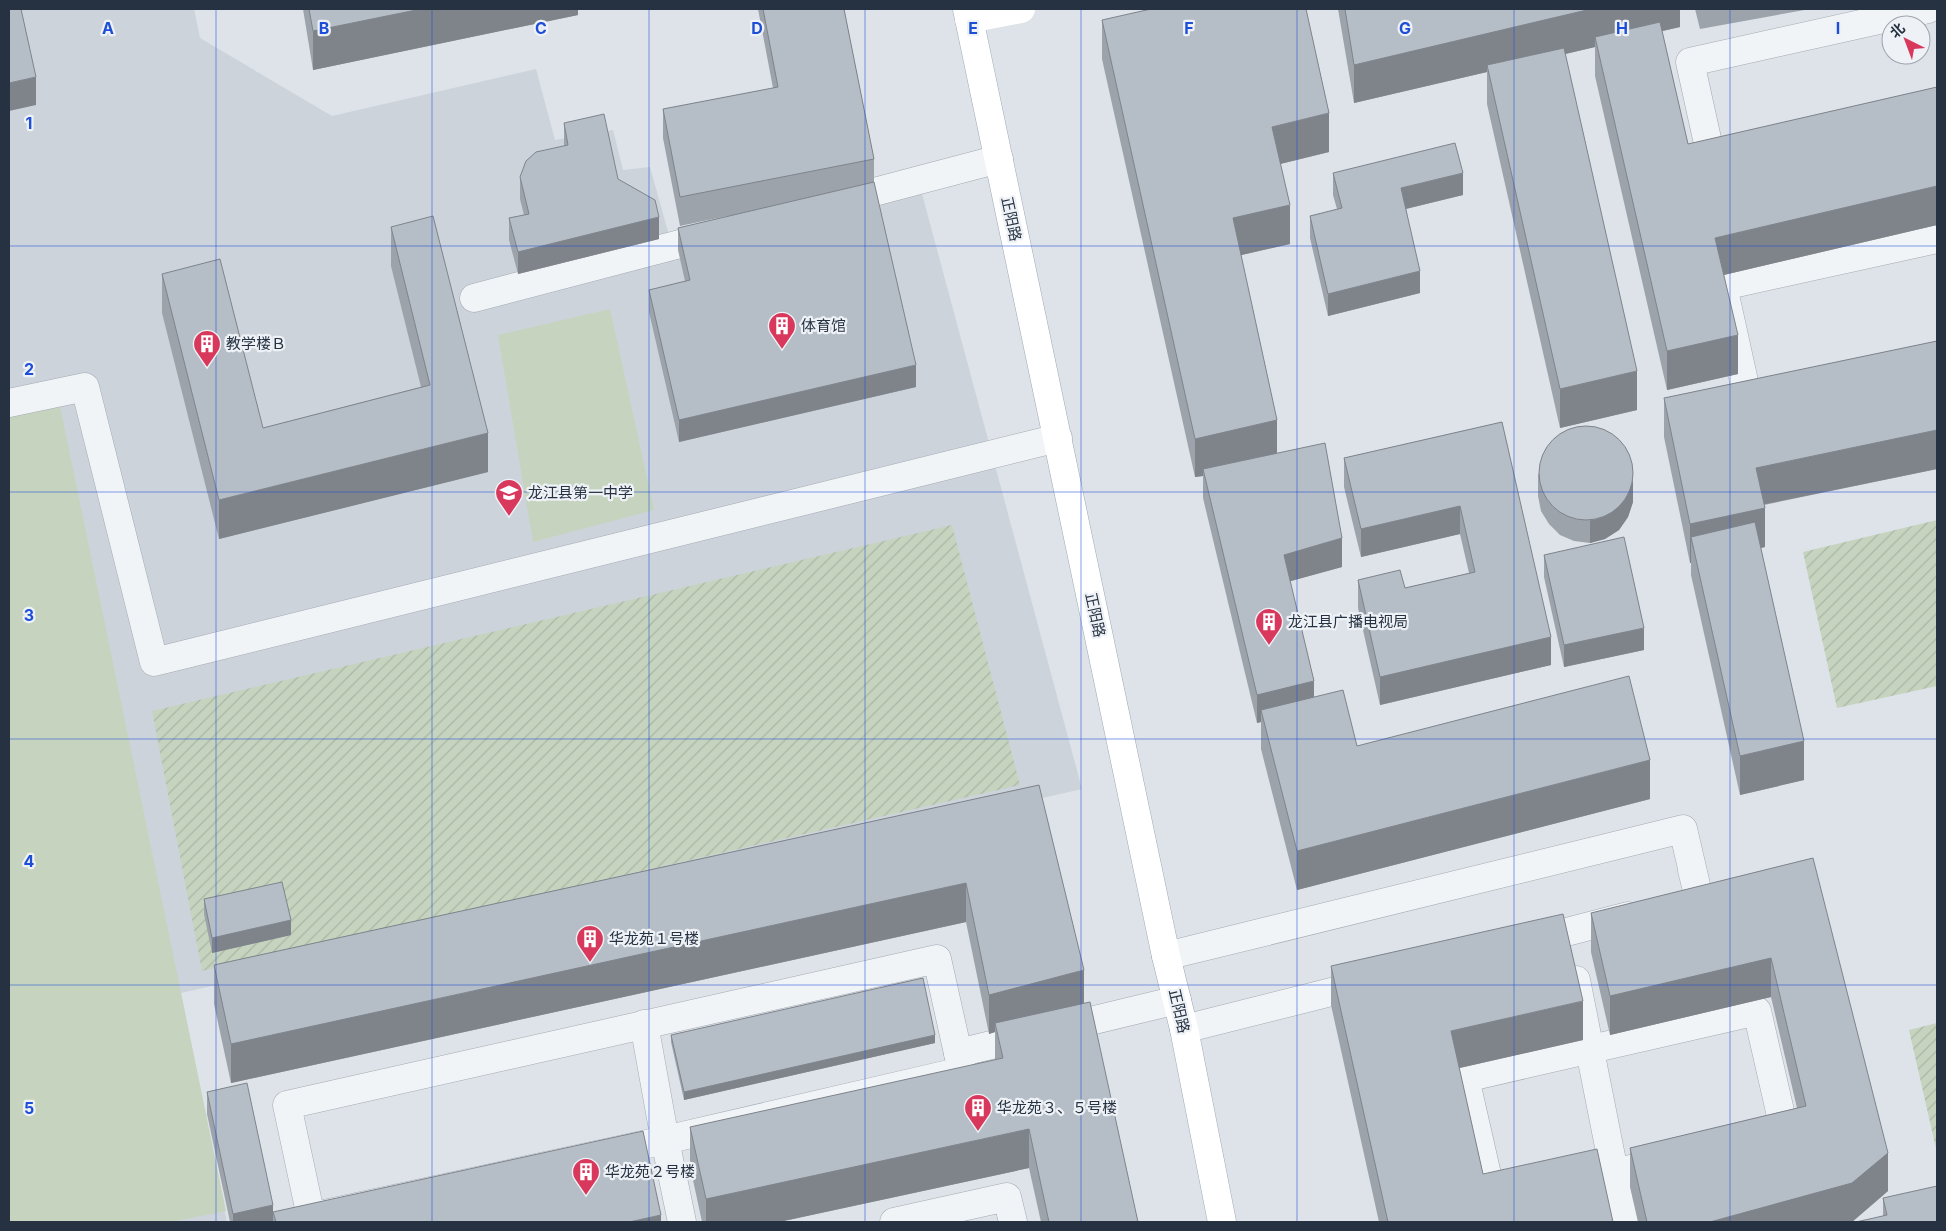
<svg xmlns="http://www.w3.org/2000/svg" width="1946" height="1231" font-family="Inter,'Noto Sans SC',sans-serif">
  <defs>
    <pattern id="garden-furrows" width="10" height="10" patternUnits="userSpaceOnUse" patternTransform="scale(1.25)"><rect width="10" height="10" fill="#c6d4bf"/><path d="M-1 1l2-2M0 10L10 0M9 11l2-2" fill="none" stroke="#aab6a5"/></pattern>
  </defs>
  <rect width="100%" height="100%" fill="#dee3e9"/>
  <polygon fill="#ccd3db" points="9,9 194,9 200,38 332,116 536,69 555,140 613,130 623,170 650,167 672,246 921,190 1082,789 181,993 227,1222 9,1222"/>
  <g fill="#c6d4bf">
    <polygon points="610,309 654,510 533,542 498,335"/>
    <polygon points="60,406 226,1211 171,1222 9,1222 9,416"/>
  </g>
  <g fill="url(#garden-furrows)">
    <polygon points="1937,520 1937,686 1837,708 1803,552"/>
    <polygon points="952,525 1020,785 202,971 152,711"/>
    <polygon points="1937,1023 1937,1153 1909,1030"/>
  </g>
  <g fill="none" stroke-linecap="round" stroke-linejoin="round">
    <defs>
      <g id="street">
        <polyline points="1732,153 1711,157 1690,62 1928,9"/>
        <polyline points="840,201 999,159"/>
        <polyline points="474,298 714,235"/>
        <polyline points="1769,391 1747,395 1723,286 1937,239"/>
        <polyline points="9,403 85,387 154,662 1058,438"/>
        <polyline points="1532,941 1628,916"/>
        <polyline points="1166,956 1683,829 1699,898 1692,870"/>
        <polygon points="937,959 962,1071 665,1140 311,1217 287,1105"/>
        <polyline points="1576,980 1624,1222"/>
        <polygon points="1757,1011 1785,1133 1493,1201 1465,1078"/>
        <polyline points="644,1024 665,1140 682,1222"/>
        <polyline points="1184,1029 1367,983"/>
        <polyline points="958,1053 1177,1000"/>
        <polyline points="894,1222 1007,1197 1013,1222"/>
      </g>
      <polyline id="primary" points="967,9 1166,956 1184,1029 1222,1222"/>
    </defs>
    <use href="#street" stroke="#a3aab3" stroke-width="29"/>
    <use href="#primary" stroke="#9da9b6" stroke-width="29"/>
    <use href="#street" stroke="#f1f4f7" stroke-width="28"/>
    <polyline stroke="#fff" stroke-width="28" points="969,19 1021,9"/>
    <use href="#primary" stroke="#fff" stroke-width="28"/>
  </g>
  <g fill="#9ca3aa">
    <polygon points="303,9 578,9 578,15 313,70"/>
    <polygon points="758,9 844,9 874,159 874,182 916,387 679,442 649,312 649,290 685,281 678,250 678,228 732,215 680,226 663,138 663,109 773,88"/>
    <polygon points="1338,9 1680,9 1680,27 1662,31 1688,144 1937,87 1937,225 1724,275 1738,374 1667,390 1595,76 1595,47 1565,54 1637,410 1560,428 1487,104 1487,72 1354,103"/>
    <polygon points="1695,9 1810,9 1700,29"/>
    <polygon points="1102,20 1329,152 1280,164 1290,244 1241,255 1277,453 1342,567 1290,581 1314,697 1357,746 1650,799 1297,890 1261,749 1261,722 1257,723 1203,498 1203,476 1195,477 1102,59"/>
    <polygon points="564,123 618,179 659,239 518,274 509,240 509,218 524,215 520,199 520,177 564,146"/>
    <polygon points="1333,173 1463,195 1406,209 1420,293 1328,316 1310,238 1310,216 1337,209 1333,195"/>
    <polygon points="391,227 488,472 219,539 162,313 162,274 263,428 421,387 391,266"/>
    <polygon points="1937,341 1937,469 1764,505 1765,547 1761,548 1804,780 1740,795 1691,575 1691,563 1690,563 1664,437 1664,398"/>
    <polygon points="1502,422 1551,665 1380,705 1358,608 1358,580 1405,588 1469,573 1460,534 1361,557 1344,487 1344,458"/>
    <polygon points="1538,474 1633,502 1628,517 1619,530 1605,539 1590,543 1574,541 1560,535 1549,524 1541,511 1538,496"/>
    <polygon points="1544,555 1644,650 1564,667 1544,577"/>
    <polygon points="1039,785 1084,1003 1138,1222 1041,1222 1029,1168 779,1222 702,1222 690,1166 690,1127 995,1060 995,1032 989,1034 966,922 231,1083 214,1004 214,965"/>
    <polygon points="1813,858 1888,1191 1852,1222 1638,1222 1630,1187 1630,1148 1797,1108 1771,997 1610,1035 1591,952 1591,913"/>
    <polygon points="204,899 291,935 212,953 204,914"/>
    <polygon points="1331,966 1583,1040 1459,1068 1483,1174 1613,1222 1379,1222 1331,1005"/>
    <polygon points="671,1035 935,1043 684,1100 671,1042"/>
    <polygon points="207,1092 273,1222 230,1222 207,1114"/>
    <polygon points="1883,1198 1937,1222 1883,1216"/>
    <polygon points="273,1212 661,1222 273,1222"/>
  </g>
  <g fill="#7f848b">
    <polygon points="421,9 578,9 578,15 313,70 313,31"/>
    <polygon points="1591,9 1680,9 1680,27 1597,46 1595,37 1595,47 1489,72 1487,65 1487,72 1354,103 1354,65"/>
    <polygon points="36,77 36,105 9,111 9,83"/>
    <polygon points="1329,113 1329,152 1272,166 1272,127"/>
    <polygon points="1463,173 1463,195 1401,210 1401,188"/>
    <polygon points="1937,186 1937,225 1715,277 1715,238"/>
    <polygon points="1290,205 1290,244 1233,257 1233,218"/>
    <polygon points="659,217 659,239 518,274 518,252"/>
    <polygon points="1420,271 1420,293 1328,316 1328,294"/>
    <polygon points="1738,335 1738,374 1667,390 1667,351"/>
    <polygon points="916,365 916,387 679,442 679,420"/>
    <polygon points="1637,371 1637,410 1560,428 1560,389"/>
    <polygon points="1277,420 1277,459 1203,469 1203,476 1195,477 1195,439"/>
    <polygon points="1937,430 1937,469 1756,506 1756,468"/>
    <polygon points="488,433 488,472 219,539 219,500"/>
    <polygon points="1633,480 1633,502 1628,517 1619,530 1605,539 1590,543 1590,521"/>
    <polygon points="1460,506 1460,534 1361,557 1361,529"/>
    <polygon points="1765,508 1765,547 1697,561 1691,537 1691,563 1690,563 1690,524"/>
    <polygon points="1342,538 1342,567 1284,583 1284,555"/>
    <polygon points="1644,628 1644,650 1564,667 1564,645"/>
    <polygon points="1551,637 1551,665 1380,705 1380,677"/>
    <polygon points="1314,681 1314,709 1261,710 1261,722 1257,723 1257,695"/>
    <polygon points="1804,741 1804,780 1740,795 1740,756"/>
    <polygon points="1650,760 1650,799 1297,890 1297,851"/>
    <polygon points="966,883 966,922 231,1083 231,1044"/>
    <polygon points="291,920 291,935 212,953 212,938"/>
    <polygon points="1771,958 1771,997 1610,1035 1610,996"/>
    <polygon points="1084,970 1084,1009 995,1023 995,1032 989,1034 989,995"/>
    <polygon points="1583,1001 1583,1040 1451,1070 1451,1031"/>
    <polygon points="935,1035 935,1043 684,1100 684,1092"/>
    <polygon points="1029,1129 1029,1168 779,1222 706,1222 706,1199"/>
    <polygon points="1888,1153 1888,1191 1852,1222 1710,1222"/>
    <polygon points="273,1205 273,1222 233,1222 233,1214"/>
    <polygon points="661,1215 661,1222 629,1222"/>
  </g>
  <g fill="#b5bdc6" stroke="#7f848b">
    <polygon points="9,9 21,9 36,77 9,83"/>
    <polygon points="309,9 421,9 313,31"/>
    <polygon points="763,9 844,9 874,159 680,197 663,109 778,87"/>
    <polygon points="1151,9 1306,9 1329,113 1272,127 1290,205 1233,218 1277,420 1195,439 1102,20"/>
    <polygon points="1345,9 1591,9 1354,65"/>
    <polygon points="1660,22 1688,144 1937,87 1937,186 1715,238 1738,335 1667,351 1595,37"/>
    <polygon points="1564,48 1637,371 1560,389 1487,65"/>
    <polygon points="604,114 618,179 655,200 659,217 518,252 509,218 529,214 520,177 526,161 536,152 568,145 564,123"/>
    <polygon points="1455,143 1463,173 1401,188 1420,271 1328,294 1310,216 1342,208 1333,173"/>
    <polygon points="874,182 916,365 679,420 649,290 690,280 678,228"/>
    <polygon points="433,216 488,433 219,500 162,274 220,259 263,428 430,385 391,227"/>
    <polygon points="1937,341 1937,430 1756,468 1765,508 1690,524 1664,398"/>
    <polygon points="1502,422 1551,637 1380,677 1358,580 1400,570 1405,588 1475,572 1460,506 1361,529 1344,458"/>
    <circle cx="1586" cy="473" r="47"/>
    <polygon points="1325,443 1342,538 1284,555 1314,681 1257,695 1203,469"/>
    <polygon points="1755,522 1804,741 1740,756 1691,537"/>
    <polygon points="1624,537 1644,628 1564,645 1544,555"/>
    <polygon points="1629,676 1650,760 1297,851 1261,710 1343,690 1357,746"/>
    <polygon points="1039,785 1084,970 989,995 966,883 231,1044 214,965"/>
    <polygon points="1813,858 1888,1153 1852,1183 1710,1222 1647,1222 1630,1148 1806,1106 1771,958 1610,996 1591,913"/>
    <polygon points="282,882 291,920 212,938 204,899"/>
    <polygon points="1563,914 1583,1001 1451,1031 1483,1174 1597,1149 1613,1222 1388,1222 1331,966"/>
    <polygon points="923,978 935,1035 684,1092 671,1035"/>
    <polygon points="1090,1002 1138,1222 1049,1222 1029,1129 706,1199 690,1127 1003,1058 995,1023"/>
    <polygon points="247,1083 273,1205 233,1214 207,1092"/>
    <polygon points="643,1131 661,1215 629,1222 276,1222 273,1212"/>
    <polygon points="1937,1186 1937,1222 1856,1222 1887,1215 1883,1198"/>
  </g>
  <path fill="none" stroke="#1d4ed8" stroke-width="1" stroke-opacity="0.55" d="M216,9v1213M432,9v1213M649,9v1213M865,9v1213M1081,9v1213M1297,9v1213M1514,9v1213M1730,9v1213M9,246h1928M9,492h1928M9,739h1928M9,985h1928"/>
  <defs>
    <symbol id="building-pin" viewBox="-11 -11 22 30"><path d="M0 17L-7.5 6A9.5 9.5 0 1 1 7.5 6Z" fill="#d9385d" stroke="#eef2f6"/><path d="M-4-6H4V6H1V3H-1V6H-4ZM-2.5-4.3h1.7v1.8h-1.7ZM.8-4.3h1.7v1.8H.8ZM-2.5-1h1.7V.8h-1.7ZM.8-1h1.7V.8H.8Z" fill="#fff"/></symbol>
    <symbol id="school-pin" viewBox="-11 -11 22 30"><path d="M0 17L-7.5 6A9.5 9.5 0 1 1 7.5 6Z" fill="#d9385d" stroke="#eef2f6"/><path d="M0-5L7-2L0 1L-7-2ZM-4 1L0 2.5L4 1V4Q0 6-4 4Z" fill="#fff"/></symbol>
  </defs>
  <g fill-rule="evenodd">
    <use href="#building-pin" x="766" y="310" width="32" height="43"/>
    <use href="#building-pin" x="191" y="328" width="32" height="43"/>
    <use href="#school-pin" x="493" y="477" width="32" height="43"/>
    <use href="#building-pin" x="1253" y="606" width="32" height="43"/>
    <use href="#building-pin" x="574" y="923" width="32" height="43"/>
    <use href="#building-pin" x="962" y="1092" width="32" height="43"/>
    <use href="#building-pin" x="570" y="1156" width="32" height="43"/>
  </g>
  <g text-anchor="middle" stroke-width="4.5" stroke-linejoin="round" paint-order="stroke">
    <g font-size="15" fill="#263241" stroke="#eef2f6">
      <text transform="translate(1011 219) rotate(78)" y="5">正阳路</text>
      <text transform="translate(1095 615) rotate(78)" y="5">正阳路</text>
      <text transform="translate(1179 1011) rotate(77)" y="5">正阳路</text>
    </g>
    <g font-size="15" fill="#263241" stroke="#eef2f6" text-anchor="start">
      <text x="801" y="331">体育馆</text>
      <text x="226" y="349">教学楼Ｂ</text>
      <text x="528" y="498">龙江县第一中学</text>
      <text x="1288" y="627">龙江县广播电视局</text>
      <text x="609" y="944">华龙苑１号楼</text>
      <text x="997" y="1113">华龙苑３、５号楼</text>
      <text x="605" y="1177">华龙苑２号楼</text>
    </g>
  </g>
  <g font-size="16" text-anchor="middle" font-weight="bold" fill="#1d4ed8" stroke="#eef2f6" stroke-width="4.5" stroke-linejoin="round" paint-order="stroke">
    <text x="108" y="34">A</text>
    <text x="324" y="34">B</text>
    <text x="541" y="34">C</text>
    <text x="757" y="34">D</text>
    <text x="973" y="34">E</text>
    <text x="1189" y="34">F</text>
    <text x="1405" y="34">G</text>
    <text x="1622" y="34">H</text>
    <text x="1838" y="34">I</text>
    <text x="29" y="129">1</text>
    <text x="29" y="375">2</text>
    <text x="29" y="621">3</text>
    <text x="29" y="867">4</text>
    <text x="29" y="1114">5</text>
  </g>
  <rect width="1946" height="1231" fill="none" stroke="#263241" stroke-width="20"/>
  <g transform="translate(1906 40) rotate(318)"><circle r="24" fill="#eef2f6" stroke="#9ea5ae"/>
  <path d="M0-4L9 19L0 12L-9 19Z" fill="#d9385d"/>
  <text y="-8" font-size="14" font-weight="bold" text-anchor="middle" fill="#263241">北</text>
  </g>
</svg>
